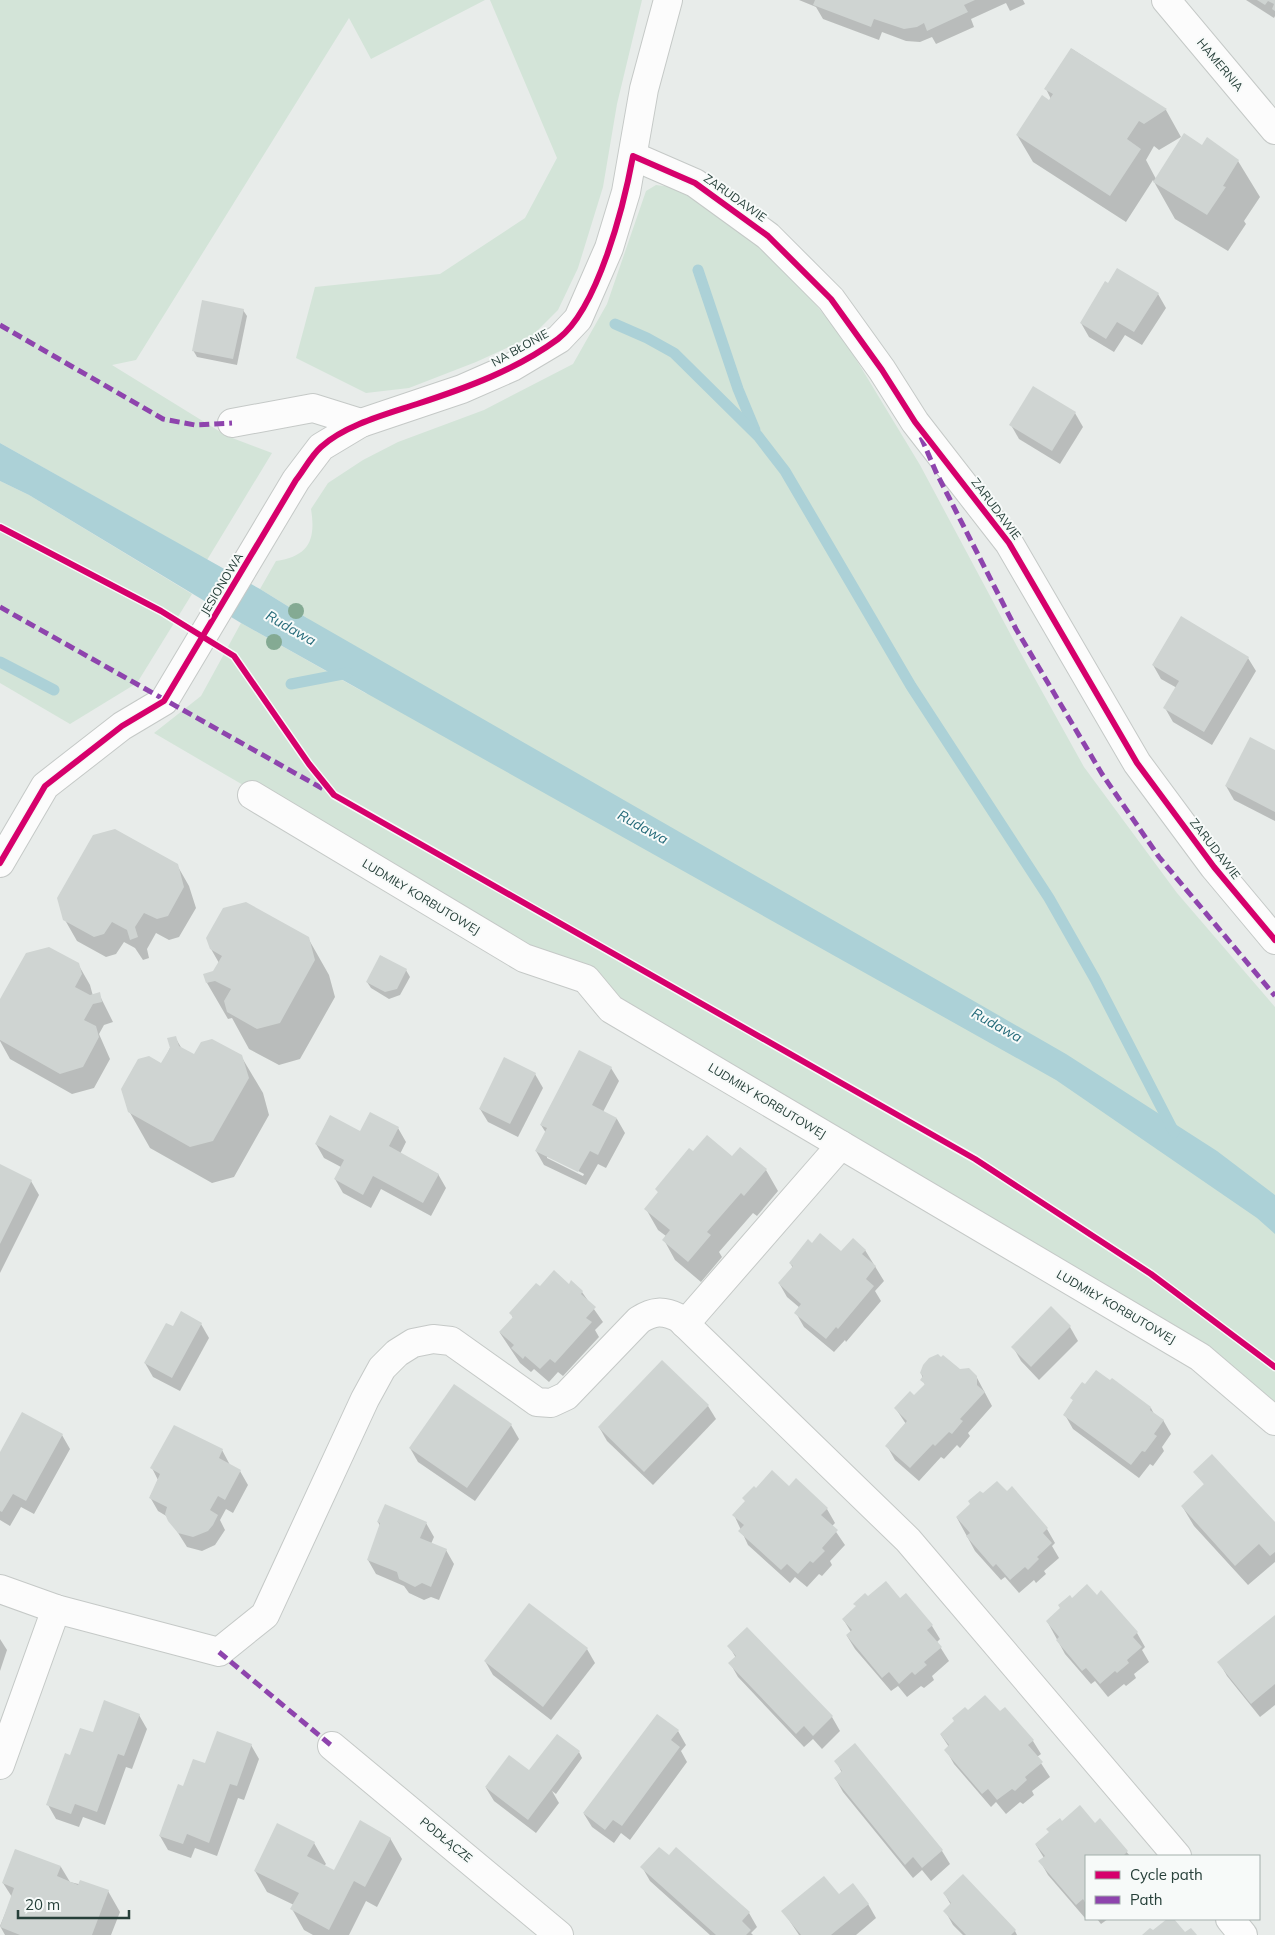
<svg xmlns="http://www.w3.org/2000/svg" width="1275" height="1935" font-family="Mulish,sans-serif">
  <rect width="100%" height="100%" fill="#e8ecea"/>
  <g fill="#d3e4d8">
    <polygon points="0,0 485,0 371,59 349,18 136,360 112,365 227,436 272,453 207,560 0,443"/>
    <polygon points="490,0 642,0 617,104 603,187 578,268 558,310 531,337 476,362 409,388 366,393 296,358 315,287 440,274 525,218 557,158"/>
    <path d="M656,185l16,2 24,11 87,68 59,70 78,129 99,185 65,117 93,126 98,114v403l-695,-428 -426,-249 47,-37 40,-73 126,71 -60,-76 -47,-29 16,-28c33,-5 40,-21 35,-52l17,-26 35,-23 35,-18 86,-32 89,-46 34,-60 39,-113z"/>
    <polygon points="0,481 29,495 192,594 137,683 70,724 0,683"/>
  </g>
  <polygon fill="#acd1d7" points="0,443 260,589 307,618 1066,1054 1217,1151 1275,1195 1275,1234 1257,1218 1056,1080 241,623 29,495 0,481"/>
  <g fill="#0003" fill-rule="evenodd">
    <polygon points="799,0 1023,0 1025,4 1010,11 1006,3 971,19 974,27 936,44 932,37 920,42 906,41 882,32 879,40 823,19 816,7"/>
    <polygon points="1246,0 1275,0 1275,16 1274,18"/>
    <polygon points="1072,49 1166,110 1181,137 1159,150 1154,146 1146,160 1156,179 1202,147 1208,139 1238,161 1260,197 1244,221 1246,224 1228,251 1175,219 1153,180 1126,222 1033,162 1017,135 1050,102 1051,99 1046,89"/>
    <polygon points="1108,284 1158,294 1166,308 1142,345 1125,335 1114,352 1089,337 1081,323"/>
    <polygon points="243,310 247,316 237,365 197,357 193,350"/>
    <polygon points="1075,413 1083,427 1060,464 1019,439 1011,425"/>
    <polygon points="1248,658 1256,671 1212,745 1173,722 1165,708 1177,688 1161,679 1153,665"/>
    <polygon points="1275,751 1275,821 1234,800 1226,786"/>
    <polygon points="177,865 189,886 196,908 179,937 169,940 156,933 147,949 149,958 143,960 135,948 124,942 116,954 106,957 77,941 65,920"/>
    <polygon points="308,938 329,975 335,997 300,1059 279,1065 249,1049 232,1018 228,1019 207,983 219,963 211,949"/>
    <polygon points="381,956 406,970 410,977 400,995 389,999 371,988 367,982"/>
    <polygon points="78,964 90,985 93,996 99,994 113,1022 104,1025 99,1034 110,1059 94,1088 72,1094 10,1059 0,1041 0,1002"/>
    <polygon points="175,1037 182,1049 194,1056 241,1056 263,1093 269,1115 234,1177 212,1183 150,1148 129,1111 162,1065"/>
    <path d="M611,1068l8,13 -16,31 14,7 8,14 -19,35 -8,-4 -12,21 -42,-20 -8,-14 10,-18 -5,-8zM547,1155l37,19 -1,2 -36,-18z"/>
    <polygon points="535,1074 543,1088 518,1137 488,1122 480,1109"/>
    <polygon points="398,1128 406,1142 400,1154 438,1174 446,1188 431,1216 381,1189 371,1208 343,1193 335,1179 341,1167 324,1158 316,1144 360,1133"/>
    <polygon points="693,1153 766,1170 778,1191 757,1216 753,1213 719,1252 722,1257 701,1282 675,1260 664,1240 666,1236 658,1230 646,1209 659,1193 656,1189"/>
    <polygon points="0,1166 31,1181 39,1195 0,1273"/>
    <polygon points="813,1245 842,1253 865,1250 884,1281 875,1291 881,1301 846,1342 845,1340 834,1352 804,1327 796,1313 800,1308 787,1297 779,1283 793,1268 790,1263"/>
    <polygon points="569,1285 582,1292 603,1322 595,1330 599,1337 563,1376 558,1372 549,1382 534,1369 531,1372 520,1363 500,1333 513,1318 511,1313 540,1288"/>
    <polygon points="1051,1308 1070,1327 1078,1341 1039,1380 1021,1361 1013,1347"/>
    <polygon points="201,1324 209,1338 180,1391 153,1377 145,1363 173,1328"/>
    <polygon points="959,1370 976,1376 992,1406 968,1433 970,1436 960,1448 957,1445 944,1459 941,1457 919,1481 895,1460 887,1446 906,1424 896,1409 914,1397 925,1385 921,1373"/>
    <polygon points="1072,1398 1151,1408 1154,1414 1163,1420 1171,1434 1162,1447 1164,1451 1153,1466 1150,1464 1139,1478 1073,1429 1065,1415 1074,1402"/>
    <polygon points="708,1406 716,1419 653,1485 607,1441 599,1427"/>
    <polygon points="511,1425 519,1439 475,1501 418,1462 410,1448"/>
    <polygon points="62,1435 70,1449 34,1514 21,1507 10,1526 0,1520 0,1453"/>
    <polygon points="222,1450 230,1465 240,1471 248,1485 233,1513 226,1509 220,1520 225,1530 215,1545 202,1551 187,1547 168,1517 158,1511 150,1497 158,1480 152,1468"/>
    <polygon points="1194,1472 1275,1524 1275,1562 1248,1585 1194,1526 1182,1506 1205,1485"/>
    <polygon points="789,1488 827,1509 835,1523 832,1526 845,1545 830,1561 832,1565 822,1576 819,1574 807,1587 795,1577 790,1583 748,1545 734,1515 756,1490"/>
    <polygon points="1012,1488 1047,1529 1055,1543 1052,1546 1059,1558 1044,1571 1046,1574 1036,1583 1034,1580 1019,1593 1005,1577 1001,1580 975,1551 957,1518 983,1495 1007,1493"/>
    <polygon points="378,1522 426,1523 434,1537 431,1544 446,1550 454,1564 439,1600 431,1597 424,1600 409,1593 404,1586 376,1574 368,1560 380,1526"/>
    <polygon points="868,1598 900,1600 932,1626 940,1639 937,1642 949,1661 932,1676 934,1680 924,1688 921,1686 907,1697 898,1686 891,1691 855,1649 847,1636 851,1632 843,1619"/>
    <polygon points="1072,1600 1137,1633 1145,1647 1142,1650 1149,1662 1134,1674 1136,1678 1126,1686 1124,1684 1108,1697 1095,1681 1091,1684 1065,1654 1047,1621"/>
    <polygon points="1275,1617 1275,1705 1260,1717 1227,1676 1219,1662"/>
    <polygon points="747,1628 832,1717 840,1731 822,1749 813,1739 804,1747 738,1677 730,1663 736,1658 729,1646"/>
    <polygon points="0,1639 7,1650 0,1671"/>
    <polygon points="587,1649 595,1663 551,1720 493,1675 485,1661"/>
    <polygon points="968,1712 1000,1713 1033,1741 1041,1754 1037,1757 1050,1777 1032,1791 1034,1795 1023,1804 1020,1802 1006,1814 996,1802 991,1807 954,1764 946,1750 949,1747 941,1735"/>
    <polygon points="139,1715 147,1729 132,1769 126,1767 105,1825 83,1817 79,1827 56,1819 48,1805 71,1757 94,1734"/>
    <polygon points="678,1731 686,1745 681,1751 687,1762 630,1840 621,1833 614,1843 592,1827 584,1814"/>
    <polygon points="251,1745 259,1759 244,1800 238,1798 217,1856 195,1848 191,1858 168,1850 160,1836 184,1788 206,1765"/>
    <polygon points="855,1745 942,1851 950,1864 931,1881 922,1870 913,1878 843,1792 835,1778 842,1773 836,1761"/>
    <polygon points="579,1752 582,1758 556,1794 552,1791 559,1803 536,1833 494,1801 486,1788 534,1776"/>
    <polygon points="1100,1820 1130,1856 1086,1856 1085,1918 1048,1875 1040,1861 1044,1858 1036,1845 1062,1823 1094,1825"/>
    <polygon points="390,1838 402,1859 377,1907 366,1901 349,1935 313,1935 304,1930 292,1909 294,1905 267,1892 255,1871 314,1843 326,1864 324,1866 334,1871"/>
    <polygon points="16,1850 61,1867 70,1882 108,1891 120,1912 111,1935 5,1935 0,1926 12,1897 3,1883"/>
    <polygon points="642,1867 749,1913 757,1927 751,1933 753,1935 710,1935 650,1881"/>
    <polygon points="963,1876 1015,1931 1017,1935 963,1935 953,1925 945,1911 951,1905 944,1893"/>
    <polygon points="839,1896 868,1904 876,1918 856,1935 799,1935 783,1911"/>
    <polygon points="1097,1919 1108,1919 1101,1924"/>
  </g>
  <g fill="none" stroke-linecap="round" stroke-linejoin="round">
    <g stroke="#acd1d7" stroke-width="11">
      <polyline points="698,270 738,389 755,430"/>
      <polyline points="615,324 647,338 674,353 758,436 785,471 911,686 1049,898 1095,979 1174,1132"/>
      <polyline points="0,662 54,690"/>
      <polyline points="291,684 348,673"/>
    </g>
  </g>
  <g fill="#cfd4d2">
    <polygon points="815,0 975,0 964,5 968,12 927,31 924,23 917,27 904,29 874,19 871,27 813,5"/>
    <polygon points="1257,0 1275,0 1275,11 1272,9 1274,4 1268,1 1265,5"/>
    <polygon points="1071,48 1167,109 1144,124 1139,121 1127,139 1141,149 1110,196 1016,135 1042,95 1049,100 1053,94 1044,89"/>
    <polygon points="1184,133 1202,145 1207,137 1239,160 1223,186 1226,187 1207,215 1153,182"/>
    <polygon points="1117,268 1159,293 1134,332 1117,322 1106,339 1080,323 1105,281 1108,283"/>
    <polygon points="202,300 244,309 233,359 192,351"/>
    <polygon points="1033,386 1076,412 1052,451 1009,425"/>
    <polygon points="1181,616 1249,657 1204,732 1163,708 1179,681 1152,665"/>
    <polygon points="1250,737 1275,750 1275,812 1225,786"/>
    <polygon points="115,829 178,864 184,887 168,916 157,919 144,913 135,927 138,937 130,940 127,930 112,922 104,934 94,937 63,920 57,898 93,835"/>
    <polygon points="246,902 309,937 315,960 280,1023 257,1029 227,1012 224,1001 231,989 215,981 206,983 203,974 213,971 222,956 210,949 206,938 223,908"/>
    <polygon points="49,947 79,963 82,974 75,987 90,995 100,992 102,1002 93,1004 84,1020 96,1026 99,1037 83,1067 60,1074 0,1040 0,999 26,953"/>
    <polygon points="380,955 407,969 397,989 385,992 366,982"/>
    <polygon points="176,1036 179,1046 194,1054 201,1042 212,1039 242,1055 249,1078 213,1141 190,1147 128,1112 121,1089 138,1059 149,1056 161,1063 170,1048 167,1038"/>
    <polygon points="579,1050 612,1067 592,1105 617,1118 598,1155 590,1151 578,1172 535,1151 547,1128 540,1125"/>
    <polygon points="504,1057 536,1073 510,1124 479,1109"/>
    <polygon points="370,1112 399,1127 389,1146 439,1174 423,1203 373,1176 363,1195 334,1179 344,1160 315,1144 330,1115 360,1131"/>
    <polygon points="707,1135 732,1156 740,1147 767,1169 744,1196 741,1193 707,1232 711,1235 688,1262 662,1240 670,1230 644,1209 658,1192 655,1189 689,1148 693,1151"/>
    <polygon points="0,1164 32,1180 0,1244"/>
    <polygon points="820,1233 841,1251 853,1238 866,1250 862,1254 876,1266 866,1279 874,1286 838,1329 836,1327 826,1339 794,1313 801,1304 778,1283 793,1266 789,1263 808,1239 812,1243"/>
    <polygon points="554,1270 569,1284 571,1280 583,1291 581,1294 596,1307 586,1318 592,1322 555,1363 550,1359 540,1369 525,1356 523,1359 511,1348 514,1345 499,1332 513,1317 509,1313 536,1283 540,1286"/>
    <polygon points="1051,1306 1071,1326 1031,1367 1011,1347"/>
    <polygon points="181,1311 202,1323 172,1378 144,1363 166,1323 173,1326"/>
    <polygon points="938,1354 941,1357 943,1355 960,1369 969,1368 977,1376 977,1385 985,1392 960,1419 963,1421 952,1434 949,1432 935,1446 933,1444 910,1468 885,1446 907,1421 894,1408 910,1391 914,1395 925,1384 920,1380 923,1376 920,1373 923,1365 929,1358"/>
    <polygon points="662,1360 709,1405 644,1472 598,1427"/>
    <polygon points="1096,1370 1110,1380 1112,1378 1151,1407 1150,1410 1164,1420 1154,1434 1157,1436 1145,1452 1142,1451 1131,1465 1063,1415 1073,1400 1070,1398 1082,1382 1085,1384"/>
    <polygon points="454,1384 512,1424 467,1488 409,1448"/>
    <polygon points="22,1412 63,1434 26,1501 13,1494 2,1512 0,1511 0,1452"/>
    <polygon points="174,1425 223,1449 219,1458 241,1470 225,1500 218,1496 210,1510 218,1515 213,1525 208,1531 193,1537 178,1533 168,1521 165,1514 167,1507 149,1498 160,1474 150,1468"/>
    <polygon points="1212,1454 1275,1522 1275,1552 1270,1556 1259,1544 1235,1566 1181,1506 1204,1484 1193,1472"/>
    <polygon points="772,1470 789,1486 796,1478 828,1508 821,1515 838,1530 822,1548 825,1551 813,1563 810,1561 798,1574 787,1564 781,1570 738,1531 744,1525 732,1515 745,1501 742,1498 754,1486 756,1488"/>
    <polygon points="997,1481 1007,1491 1012,1486 1048,1528 1043,1533 1052,1543 1037,1557 1039,1559 1028,1570 1025,1567 1010,1580 996,1564 993,1567 966,1536 970,1533 956,1517 970,1504 968,1501 980,1491 983,1493"/>
    <polygon points="385,1504 427,1522 420,1538 447,1549 431,1587 422,1583 415,1587 399,1579 397,1572 367,1560 380,1523 377,1522"/>
    <polygon points="886,1581 900,1598 906,1593 933,1625 927,1630 942,1647 924,1662 927,1665 915,1675 912,1672 899,1684 889,1672 882,1678 846,1635 852,1630 842,1619 856,1606 853,1604 865,1593 868,1596"/>
    <polygon points="1087,1584 1097,1595 1101,1590 1138,1632 1133,1637 1142,1647 1127,1660 1129,1663 1117,1673 1115,1671 1100,1684 1086,1668 1082,1671 1056,1640 1059,1637 1046,1621 1060,1608 1058,1605 1070,1595 1072,1598"/>
    <polygon points="529,1603 588,1648 543,1707 484,1661"/>
    <polygon points="1275,1615 1275,1684 1251,1704 1217,1662"/>
    <polygon points="747,1627 833,1716 813,1736 804,1726 796,1734 728,1663 736,1656 727,1646"/>
    <polygon points="985,1695 1000,1711 1005,1707 1034,1740 1028,1745 1043,1762 1025,1777 1027,1780 1015,1791 1012,1789 997,1800 988,1789 982,1794 944,1750 949,1745 940,1734 954,1721 952,1718 965,1707 968,1710"/>
    <polygon points="104,1700 140,1714 124,1756 118,1754 97,1812 75,1804 71,1814 46,1805 65,1753 70,1755 80,1728 93,1732"/>
    <polygon points="657,1714 679,1730 671,1740 680,1747 622,1826 613,1820 605,1830 583,1813"/>
    <polygon points="217,1731 252,1744 237,1786 230,1784 209,1843 187,1834 183,1844 159,1836 178,1784 183,1786 193,1759 205,1763"/>
    <polygon points="557,1734 580,1751 528,1820 485,1787 509,1755 529,1770"/>
    <polygon points="855,1743 943,1850 922,1868 913,1857 905,1865 834,1778 842,1771 834,1761"/>
    <polygon points="1080,1805 1095,1823 1100,1818 1128,1851 1123,1856 1086,1856 1086,1904 1083,1899 1076,1905 1038,1861 1045,1856 1035,1844 1049,1832 1046,1829 1060,1818 1062,1821"/>
    <polygon points="360,1820 391,1838 365,1887 354,1881 329,1930 290,1909 299,1893 254,1871 277,1823 315,1842 307,1856 334,1870"/>
    <polygon points="659,1847 669,1855 676,1847 750,1912 742,1921 751,1930 746,1935 716,1935 640,1867"/>
    <polygon points="15,1849 61,1866 57,1876 78,1885 80,1880 109,1890 92,1935 20,1935 0,1927 14,1888 2,1883"/>
    <polygon points="963,1874 1016,1930 1011,1935 966,1935 943,1911 951,1903 943,1893"/>
    <polygon points="824,1876 839,1894 853,1883 869,1904 831,1935 801,1935 781,1911"/>
    <polygon points="1167,1919 1174,1919 1185,1932 1191,1928 1197,1935 1142,1935 1150,1928 1153,1930"/>
  </g>
  <g fill="none" stroke-linecap="round" stroke-linejoin="round">
    <defs>
      <g id="minor">
        <polyline points="1166,0 1275,130"/>
        <polyline points="633,156 695,183 768,236 831,299 882,370 915,422 1009,543 1137,763 1214,867 1275,940"/>
        <polyline points="232,423 313,408 361,423"/>
        <polyline points="252,795 524,958 586,979 611,1009 1200,1357 1275,1421"/>
        <polyline points="0,863 45,786 122,726 164,701 296,480 321,447 361,423 462,389 512,367 559,339 578,319 609,248 626,192 644,89 668,0"/>
        <polyline points="685,1324 841,1145"/>
        <path d="M0,1589l56,20 163,43 46,-37 100,-216 17,-31 15,-15 16,-10 20,-4 18,2 86,61 14,1 15,-7 73,-76c14,-9 24,-10 40,-2l229,222 269,316"/>
        <polyline points="332,1746 559,1935"/>
        <polyline points="0,1765 56,1609"/>
        <polyline points="1230,1919 1243,1935"/>
      </g>
    </defs>
    <use href="#minor" stroke="#c5c9c7" stroke-width="30"/>
    <use href="#minor" stroke="#fcfcfc" stroke-width="28"/>
    <g stroke="#8e44ad" stroke-width="5" stroke-dasharray="10 5" stroke-linecap="butt">
      <polyline points="0,325 163,419 195,425 232,423"/>
      <polyline points="921,437 936,472 1016,629 1102,774 1159,857 1275,996"/>
      <polyline points="0,607 325,790"/>
      <polyline points="219,1652 332,1746"/>
    </g>
    <defs>
      <g id="cycleway">
        <polyline points="0,527 161,611 234,656 309,764 334,795 975,1159 1151,1274 1275,1367"/>
        <path d="M0,863l45,-77 77,-60 42,-25 132,-221c8,-10 15,-24 25,-33 24,-22 66,-33 96,-43 49,-16 99,-34 141,-65 40,-30 66,-134 75,-183l62,27 73,53 63,63 51,71 33,52 94,121 128,220 77,104 61,73"/>
      </g>
    </defs>
    <use href="#cycleway" stroke="#f7faf9" stroke-width="9"/>
    <use href="#cycleway" stroke="#d6006c" stroke-width="6"/>
  </g>
  <g fill="#84aa93">
    <circle cx="296" cy="611" r="8"/>
    <circle cx="274" cy="642" r="8"/>
  </g>
  <g text-anchor="middle" stroke-width="4" stroke-linejoin="round" paint-order="stroke">
    <g font-size="12" fill="#263f39" stroke="#f7faf9">
      <text transform="translate(1220 65) rotate(50)" y="4">HAMERNIA</text>
      <text transform="translate(735 198) rotate(35)" y="4">ZARUDAWIE</text>
      <text transform="translate(520 348) rotate(-29)" y="4">NA BŁONIE</text>
      <text transform="translate(996 509) rotate(53)" y="4">ZARUDAWIE</text>
      <text transform="translate(222 584) rotate(-59)" y="4">JESIONOWA</text>
      <text transform="translate(1215 849) rotate(52)" y="4">ZARUDAWIE</text>
      <text transform="translate(421 897) rotate(31)" y="4">LUDMIŁY KORBUTOWEJ</text>
      <text transform="translate(767 1101) rotate(31)" y="4">LUDMIŁY KORBUTOWEJ</text>
      <text transform="translate(1116 1307) rotate(30)" y="4">LUDMIŁY KORBUTOWEJ</text>
      <text transform="translate(446 1840) rotate(39)" y="4">PODŁĄCZE</text>
    </g>
    <g font-size="14" font-style="italic" fill="#236978" stroke="#f7faf9">
      <text transform="translate(291 628) rotate(30)" y="5">Rudawa</text>
      <text transform="translate(643 827) rotate(29)" y="5">Rudawa</text>
      <text transform="translate(997 1025) rotate(29)" y="5">Rudawa</text>
    </g>
  </g>
  <rect x="1085" y="1855" width="175" height="65" fill="#f7faf9" stroke="#a3afac"/>
  <rect x="1095" y="1871" width="25" height="8" fill="#d6006c" stroke="#a3afac"/>
  <text x="1130" y="1880" font-size="15" fill="#263f39">Cycle path</text>
  <rect x="1095" y="1896" width="25" height="8" fill="#8e44ad" stroke="#a3afac"/>
  <text x="1130" y="1905" font-size="15" fill="#263f39">Path</text>
  <path d="M18 1910v8h111v-8" fill="none" stroke="#263f39" stroke-width="2.5"/>
  <text x="25" y="1910" font-size="15" fill="#263f39" stroke="#f7faf9" stroke-width="4" paint-order="stroke">20 m</text>
</svg>
